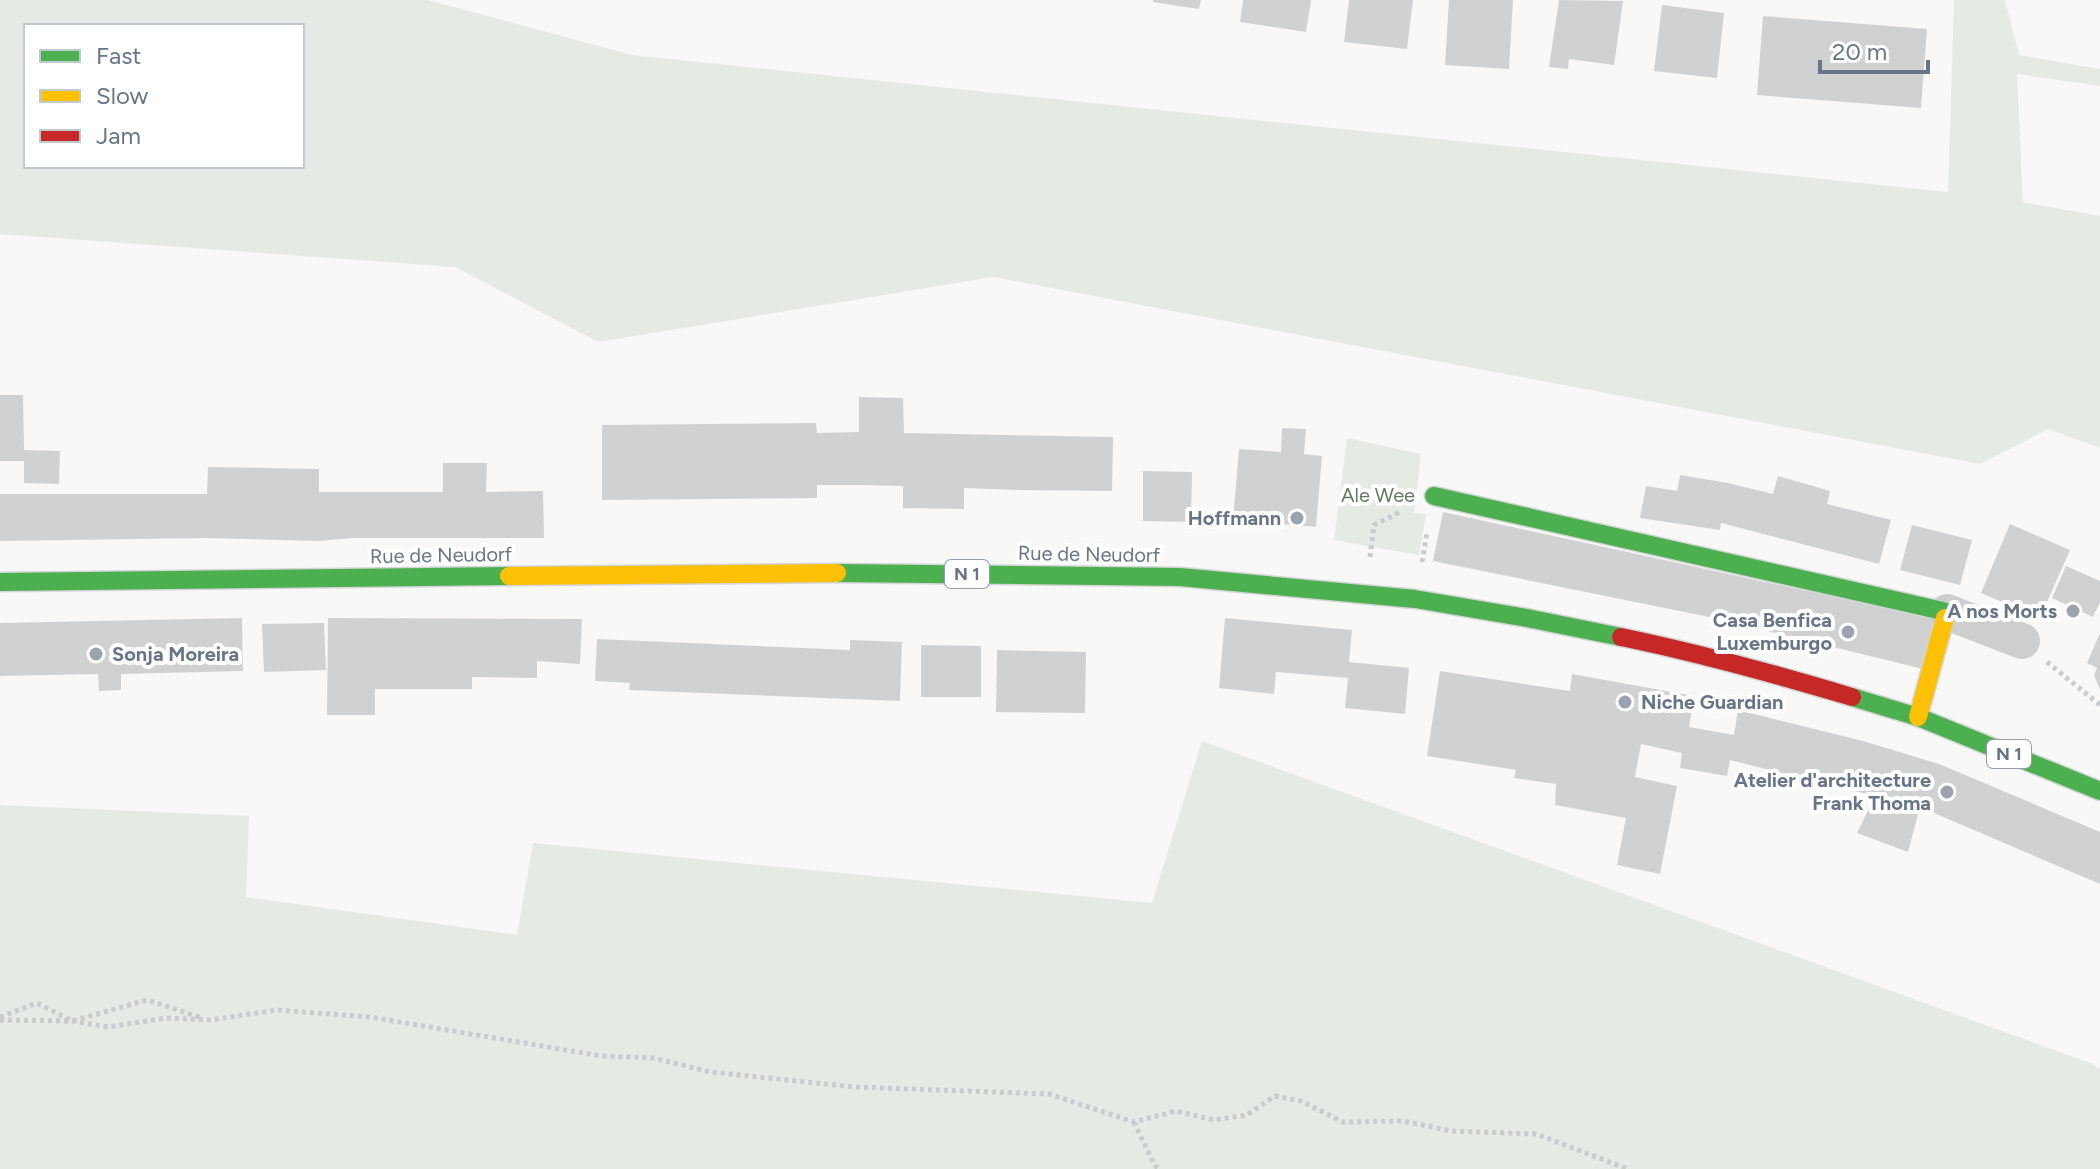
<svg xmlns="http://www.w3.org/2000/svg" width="2100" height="1169" font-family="Figtree,sans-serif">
  <rect width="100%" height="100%" fill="#f8f8f7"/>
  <g fill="#e6eae5" fill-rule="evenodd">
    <path d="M0,0h428l204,55 1316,137 6,-192h51l14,55 81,14v17l-83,-12 6,128 77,14v232l-52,-19 -68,35 -987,-187 -395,65 -143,-75 -455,-33zM26,26h276v140h-276z"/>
    <polygon points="1347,438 1421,454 1414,513 1426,514 1419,555 1334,540"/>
    <polygon points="1202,741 2093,1064 2100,1069 2100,1169 0,1169 0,805 249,816 246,897 517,935 533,843 1152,903"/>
  </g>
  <g fill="#d0d2d2">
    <polygon points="1153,0 1201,0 1199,9 1153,2"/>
    <polygon points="1243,0 1311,0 1306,32 1240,22"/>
    <polygon points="1349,0 1413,0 1407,49 1344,42"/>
    <polygon points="1449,0 1513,0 1509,69 1445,65"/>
    <polygon points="1559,0 1623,1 1614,65 1569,59 1568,69 1549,67"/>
    <polygon points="1662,5 1724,13 1717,78 1654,71"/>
    <polygon points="1763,16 1927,29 1921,108 1757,95"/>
    <polygon points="0,395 23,395 24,450 60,451 59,484 24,483 24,461 0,461"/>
    <polygon points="859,397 903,398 904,433 1113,437 1112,491 1020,490 964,488 964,509 903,508 903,486 860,485 817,485 817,498 602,500 602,425 816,423 817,433 859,432"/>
    <polygon points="1282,428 1306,429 1304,454 1322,456 1316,527 1233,520 1239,449 1281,452"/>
    <polygon points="443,463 487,463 486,492 543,491 544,538 353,538 318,541 206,538 0,541 0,494 207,494 208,467 319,469 319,492 443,492"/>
    <polygon points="1143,471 1192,472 1191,522 1143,521"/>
    <polygon points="1680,475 1728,483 1773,494 1778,476 1830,491 1827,504 1891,520 1879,564 1721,523 1720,530 1640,518 1646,486 1677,491"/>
    <polygon points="1443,512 1936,619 1923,669 1714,618 1433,561"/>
    <polygon points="2010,524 2070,550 2040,618 1981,593"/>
    <polygon points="1912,525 1972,540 1960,585 1900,570"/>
    <polygon points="2066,566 2100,581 2100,602 2093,617 2052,598"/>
    <polygon points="242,618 243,671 121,674 121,690 99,691 98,674 0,676 0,623"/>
    <polygon points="328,618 582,619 580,664 537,661 537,678 472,677 472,689 375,689 375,715 327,715"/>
    <polygon points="1225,618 1352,630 1349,662 1409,668 1405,714 1345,708 1348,678 1276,672 1274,694 1219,688"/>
    <polygon points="324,623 326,670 264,672 262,624"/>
    <polygon points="2100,633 2100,690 2094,675 2097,668 2087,663"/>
    <polygon points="597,639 850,650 850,640 902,642 900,701 629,690 630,683 595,681"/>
    <polygon points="921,645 981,646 981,697 921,697"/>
    <polygon points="997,650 1086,652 1085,713 996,712"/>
    <polygon points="1440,671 1570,691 1572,674 1694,696 1689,727 1734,735 1738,710 1863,741 1939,764 2100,832 2100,884 1920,807 1908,852 1857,833 1875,796 1730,760 1727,776 1680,768 1682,753 1641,744 1635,777 1677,786 1660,874 1617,865 1626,818 1555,805 1556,784 1514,778 1516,770 1427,756"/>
  </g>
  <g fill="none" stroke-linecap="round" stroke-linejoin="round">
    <defs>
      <g id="fast">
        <polyline points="1434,496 1947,612 1945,618"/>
        <polyline points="837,573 1180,577 1415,599 1527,618 1621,637"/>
        <polyline points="0,582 509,576"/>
        <polyline points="1852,697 1918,717 2100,791"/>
      </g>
      <g id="slow">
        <polyline points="509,576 837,573"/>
        <polyline points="1918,717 1945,618"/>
      </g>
      <path id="jam" d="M1621,637c78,16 154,37 231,60"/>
    </defs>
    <use href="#fast" stroke="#d4d5d6" stroke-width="21"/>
    <use href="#slow" stroke="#d4d5d6" stroke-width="21"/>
    <use href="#jam" stroke="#d4d5d6" stroke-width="21"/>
    <g stroke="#cacbcc" stroke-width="5" stroke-dasharray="4 4" stroke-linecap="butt">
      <polyline points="1370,557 1374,525 1400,512"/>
      <polyline points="1422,562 1427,533"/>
      <polyline points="2047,662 2100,705"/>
      <polyline points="0,1017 37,1003 72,1021 147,1000 202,1018"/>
      <polyline points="0,1020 72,1021 108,1027 166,1018 210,1020 277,1010 370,1017 602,1056 654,1058 710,1072 855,1087 1049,1094 1134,1122 1176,1111 1214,1120 1247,1115 1275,1096 1301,1101 1343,1122 1403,1121 1452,1131 1536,1134 1628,1169"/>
      <polyline points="1134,1122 1153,1162 1158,1169"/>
    </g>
    <polyline stroke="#cdcece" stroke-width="36" points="1947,612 2022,641"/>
    <use href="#fast" stroke="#4caf50" stroke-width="18"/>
    <use href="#slow" stroke="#ffc107" stroke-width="18"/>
    <use href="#jam" stroke="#c62828" stroke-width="18"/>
  </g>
  <g fill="#9aa3ae" stroke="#fff" stroke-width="3">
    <circle cx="1297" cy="518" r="8"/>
    <circle cx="2073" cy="611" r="8"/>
    <circle cx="1848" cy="632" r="8"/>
    <circle cx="96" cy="654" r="8"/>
    <circle cx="1625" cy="702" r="8"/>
    <circle cx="1947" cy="792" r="8"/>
  </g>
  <g text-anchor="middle" stroke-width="8" stroke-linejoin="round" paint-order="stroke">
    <g fill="#fff" stroke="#959eab" stroke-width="2">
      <rect x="945" y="560" width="44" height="28" rx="6"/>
      <rect x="1987" y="740" width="44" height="28" rx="6"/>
    </g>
    <g font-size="18" font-weight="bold" fill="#687587">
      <text x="967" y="580">N 1</text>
      <text x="2009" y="760">N 1</text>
    </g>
    <g font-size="20" fill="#647963" stroke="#fff">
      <text x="1378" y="502">Ale Wee</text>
    </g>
    <g font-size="20" font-weight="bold" fill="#687587" stroke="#fff" text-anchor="end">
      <text x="1281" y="525">Hoffmann</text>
      <text x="2057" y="618">A nos Morts</text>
      <text x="1832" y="627">Casa Benfica<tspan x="1832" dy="23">Luxemburgo</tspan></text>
      <text x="112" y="661" text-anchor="start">Sonja Moreira</text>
      <text x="1641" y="709" text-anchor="start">Niche Guardian</text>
      <text x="1931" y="787">Atelier d'architecture<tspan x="1931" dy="23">Frank Thoma</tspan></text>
    </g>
    <g font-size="20" fill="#687587" stroke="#fff">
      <text transform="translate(1089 554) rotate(1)" y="7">Rue de Neudorf</text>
      <text transform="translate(441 555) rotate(-1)" y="7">Rue de Neudorf</text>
    </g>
  </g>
  <rect x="24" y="24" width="280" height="144" fill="#ffffff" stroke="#c3c8cf" stroke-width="2"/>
  <rect x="40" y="50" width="40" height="12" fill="#4caf50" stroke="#c3c8cf" stroke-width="2"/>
  <text x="96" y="64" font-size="24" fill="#687587">Fast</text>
  <rect x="40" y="90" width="40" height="12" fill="#ffc107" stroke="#c3c8cf" stroke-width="2"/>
  <text x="96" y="104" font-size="24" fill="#687587">Slow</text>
  <rect x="40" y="130" width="40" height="12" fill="#c62828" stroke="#c3c8cf" stroke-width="2"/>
  <text x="96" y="144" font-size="24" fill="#687587">Jam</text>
  <path d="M1820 60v12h108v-12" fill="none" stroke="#687587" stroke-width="4"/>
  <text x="1832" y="60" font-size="24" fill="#687587" stroke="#ffffff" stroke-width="6" paint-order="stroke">20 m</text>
</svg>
